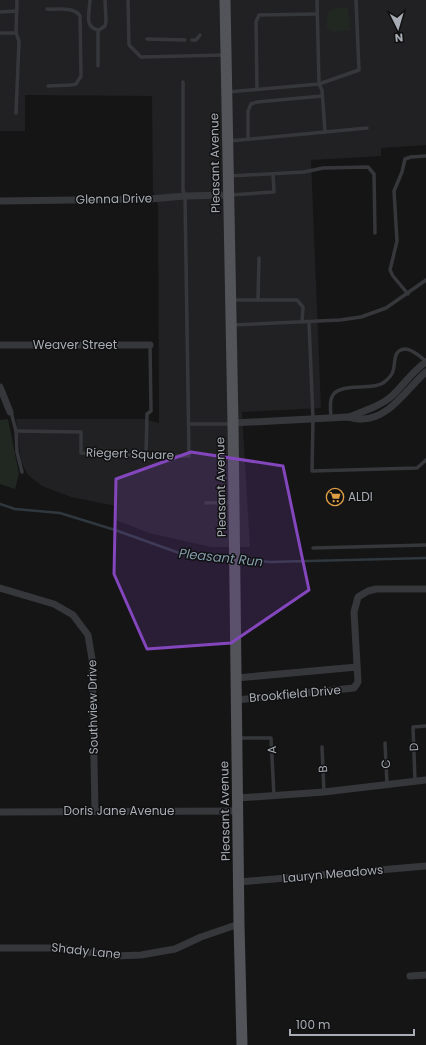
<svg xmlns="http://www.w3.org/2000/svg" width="426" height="1045" font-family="Poppins,sans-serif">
  <rect width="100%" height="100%" fill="#151516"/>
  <polygon fill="#212123" points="0,0 426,0 426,145 381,148 381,156 311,160 321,408 242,412 250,547 211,547 149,533 116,520 116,506 71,497 42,486 28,475 21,461 16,419 143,419 159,423 158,205 153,191 152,96 25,95 25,131 0,131"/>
  <g fill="#212822">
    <polygon points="348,7 350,30 333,32 327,28 327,14 332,9"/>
    <polygon points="8,419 19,474 15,489 0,484 0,420"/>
  </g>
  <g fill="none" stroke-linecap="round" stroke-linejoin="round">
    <g stroke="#2f383e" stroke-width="2.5">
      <polyline points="0,504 15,509 60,513 115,530 182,554 231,559"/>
      <polyline points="238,559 270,562 426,558"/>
    </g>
    <g stroke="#36373b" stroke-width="3.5">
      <path d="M90,0c0,11 -7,28 9,30l6,-4 1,-5 -1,-21"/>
      <polyline points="128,0 129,45 141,57 225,55"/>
      <polyline points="317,0 319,84 322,90 325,132"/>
      <path d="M47,9c10,1 27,-3 33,7l1,60 -5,8 -5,1 -23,1"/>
      <polyline points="0,12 17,11"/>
      <polyline points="0,33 16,33 17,0"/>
      <polyline points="147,39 185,40"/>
      <polyline points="192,40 196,40 200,35"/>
      <polyline points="98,66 98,30"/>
      <polyline points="257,89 256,22 259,15 317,14"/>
      <polyline points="228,92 319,84 359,70 356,0"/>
      <polyline points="16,113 19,41 16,33"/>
      <polyline points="248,139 248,111 251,104 257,102 322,96"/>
      <polyline points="229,141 367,128"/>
      <polyline points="229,176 304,172 323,168 368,167 374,174 375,233"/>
      <polyline points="230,195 274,192 273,174"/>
      <polyline points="408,294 393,276 390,270 397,241 394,191 402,172 405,159 411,157 426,156"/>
      <polyline points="231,300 297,300 303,307 302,322"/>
      <polyline points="258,300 259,258"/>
      <polyline points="309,322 313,419 312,471 417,468 426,460"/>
      <polyline points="232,325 340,320 361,317 386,308 426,280"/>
      <polyline points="11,412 16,431 17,452 22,472"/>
      <path d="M331,418c0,-6 -2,-16 1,-21 5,-15 39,-6 51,-14 4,-3 9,-7 10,-12 3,-8 -1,-21 12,-22 8,0 15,8 21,12"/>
      <polyline points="189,424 232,424"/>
      <polyline points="16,431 81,432 81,453 156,456 189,456 185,196 183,190 183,82"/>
      <polyline points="146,456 147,414 151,411 150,345"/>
      <polyline points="206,503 233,502"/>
      <polyline points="313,548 426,545"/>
      <polyline points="239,738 271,738 274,796"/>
      <polyline points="385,743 387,784"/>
      <polyline points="322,747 324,792"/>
      <polyline points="415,781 413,727 426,726"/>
    </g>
    <g stroke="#36373b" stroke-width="7">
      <polyline points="0,201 150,199 185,196 229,195"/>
      <polyline points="0,345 150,345"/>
      <polyline points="0,387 10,412"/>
      <path d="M349,417c15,-6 32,-11 44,-22 11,-11 20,-24 33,-33"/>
      <path d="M233,423l115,-6c5,1 9,2 13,2 28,1 46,-31 65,-47"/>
      <polyline points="0,588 54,604 73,615 88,635 92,659 95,811"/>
      <polyline points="236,678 357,667"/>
      <polyline points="237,700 354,688 358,682 354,612 358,597 368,591 376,589 426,589"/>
      <polyline points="238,798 324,792 426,780"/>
      <polyline points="0,812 238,811"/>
      <polyline points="239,882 426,866"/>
      <polyline points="0,948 60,948 115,956 141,955 175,949 201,937 239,924"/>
      <polyline points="410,976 426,975"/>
    </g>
    <polyline stroke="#525459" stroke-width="11" points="225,0 233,423 239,924 242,1045"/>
  </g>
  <path fill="#8446bd" fill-opacity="0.2" stroke="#8446bd" stroke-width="3" stroke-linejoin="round" d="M191,452l92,14 26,124 -78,53 -84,6 -33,-75 2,-95z"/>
  <defs>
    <symbol id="supermarket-ring" viewBox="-11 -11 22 22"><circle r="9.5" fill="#101011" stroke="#de9d44" stroke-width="1.5"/><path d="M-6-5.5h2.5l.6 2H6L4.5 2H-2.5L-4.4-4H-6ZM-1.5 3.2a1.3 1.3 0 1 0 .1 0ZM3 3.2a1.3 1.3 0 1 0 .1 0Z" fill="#de9d44"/></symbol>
  </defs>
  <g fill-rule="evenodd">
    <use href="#supermarket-ring" x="325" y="487" width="20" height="20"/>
  </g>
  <g text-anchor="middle" stroke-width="3" stroke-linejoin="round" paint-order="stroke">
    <g font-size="12" fill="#a8adb5" stroke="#101011">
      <text transform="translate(215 163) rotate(-91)" y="4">Pleasant Avenue</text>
      <text transform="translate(114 199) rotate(-1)" y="4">Glenna Drive</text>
      <text x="75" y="349">Weaver Street</text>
      <text transform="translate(130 454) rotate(2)" y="4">Riegert Square</text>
      <text transform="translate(221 487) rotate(-91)" y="4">Pleasant Avenue</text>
      <text transform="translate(295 694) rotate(-5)" y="4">Brookfield Drive</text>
      <text transform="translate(93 707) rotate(-91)" y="4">Southview Drive</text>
      <text transform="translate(414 747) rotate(-93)" y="4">D</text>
      <text transform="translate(272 750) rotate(-93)" y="4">A</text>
      <text transform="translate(386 764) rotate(-94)" y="4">C</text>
      <text transform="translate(323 769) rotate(-93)" y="4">B</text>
      <text x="119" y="815">Doris Jane Avenue</text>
      <text transform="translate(225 811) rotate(-91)" y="4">Pleasant Avenue</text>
      <text transform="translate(333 874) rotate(-5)" y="4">Lauryn Meadows</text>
      <text transform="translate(86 951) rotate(6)" y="4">Shady Lane</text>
    </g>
    <g font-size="12" fill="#a8adb5" stroke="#101011" text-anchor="start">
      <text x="348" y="501">ALDI</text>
    </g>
    <g font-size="13" font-style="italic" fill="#829cac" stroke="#101011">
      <text transform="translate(221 557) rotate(6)" y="5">Pleasant Run</text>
    </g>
  </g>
  <g transform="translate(398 28) rotate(175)" stroke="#101011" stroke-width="3" paint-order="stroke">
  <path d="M0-3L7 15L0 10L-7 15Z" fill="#a8adb5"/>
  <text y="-6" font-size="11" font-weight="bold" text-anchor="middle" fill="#a8adb5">N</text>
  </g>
  <path d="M290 1029v6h124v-6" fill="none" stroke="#a8adb5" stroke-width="2"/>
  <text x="296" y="1029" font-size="12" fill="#a8adb5" stroke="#101011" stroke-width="3" paint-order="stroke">100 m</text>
</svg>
